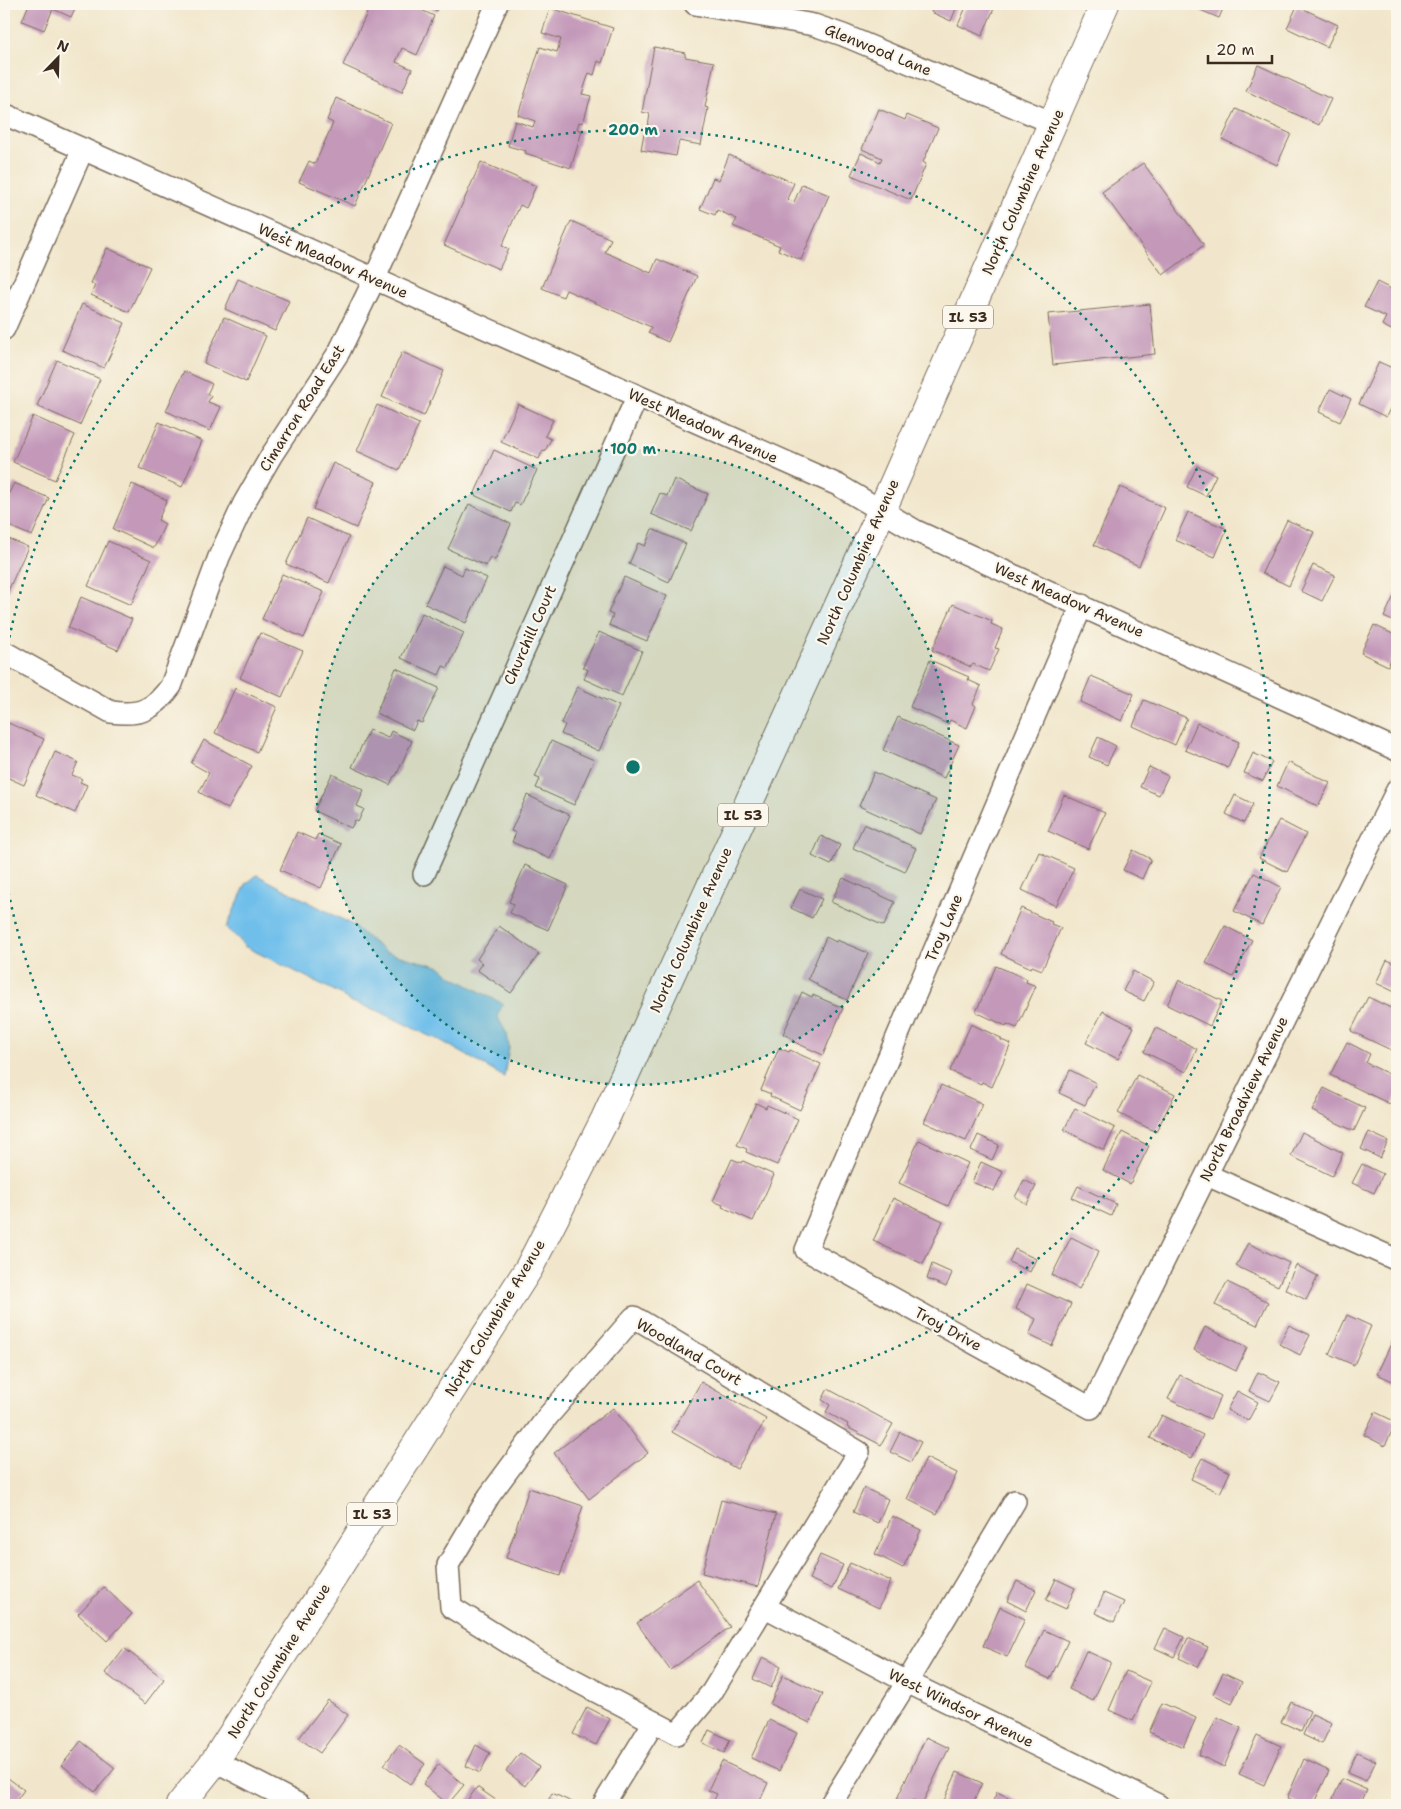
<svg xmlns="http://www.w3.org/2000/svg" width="1401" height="1809" font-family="'Shantell Sans',sans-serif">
  <rect width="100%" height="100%" fill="#fbf7ec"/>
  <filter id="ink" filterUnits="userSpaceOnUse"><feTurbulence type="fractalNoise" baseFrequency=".02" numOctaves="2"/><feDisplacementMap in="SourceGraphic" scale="10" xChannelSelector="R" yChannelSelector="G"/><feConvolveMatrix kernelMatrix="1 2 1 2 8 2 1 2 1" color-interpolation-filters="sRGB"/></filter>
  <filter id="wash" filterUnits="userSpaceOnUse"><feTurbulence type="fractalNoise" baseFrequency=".0096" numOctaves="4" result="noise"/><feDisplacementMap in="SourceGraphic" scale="20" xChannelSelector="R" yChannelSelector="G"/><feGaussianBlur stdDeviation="1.12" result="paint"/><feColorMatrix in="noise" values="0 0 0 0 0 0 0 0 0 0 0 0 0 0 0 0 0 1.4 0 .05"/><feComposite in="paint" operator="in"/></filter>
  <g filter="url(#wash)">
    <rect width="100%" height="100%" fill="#f1e6cb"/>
    <polygon fill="#70bfeb" stroke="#567484" points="257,875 351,924 385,952 441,967 451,976 503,1004 497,1016 507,1034 509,1047 504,1077 440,1040 427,1035 379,1011 351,1002 337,992 244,946 238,938 226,928 246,884"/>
    <g id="blocks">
      <g fill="#c398b9">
        <polygon points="29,4 77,4 71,17 53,9 44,30 22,21"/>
        <polygon points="371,4 412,4 411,5 434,16 417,55 402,48 396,62 412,69 402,92 343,65"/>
        <polygon points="420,4 441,4 437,11"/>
        <polygon points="935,4 996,4 982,36 958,25 966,7 958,4 951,21 931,12"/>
        <polygon points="1186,4 1225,4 1219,18"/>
        <polygon points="1297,6 1338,25 1327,47 1287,28"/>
        <polygon points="550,8 613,28 602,63 598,61 594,75 589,73 582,94 591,96 583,123 579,122 577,129 582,131 571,168 525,153 526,151 508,146 515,121 533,127 535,121 518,115 540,47 557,52 561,39 542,33"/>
        <polygon points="654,47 685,53 685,57 714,62 705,107 708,108 701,145 679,141 676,156 641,150 644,133 647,133 650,114 642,112"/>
        <polygon points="1258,65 1331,99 1319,125 1246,91"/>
        <polygon points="336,98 391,123 355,206 299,182 309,161 315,164 333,123 327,120"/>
        <polygon points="879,109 905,120 907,115 938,128 923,162 926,164 911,200 851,175 861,153 880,162 882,158 862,149"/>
        <polygon points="1236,109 1291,134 1277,165 1222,139"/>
        <polygon points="729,155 794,183 787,199 794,202 802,184 829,195 801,260 778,250 780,246 733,226 737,219 717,210 715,215 700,209 713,178 719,180"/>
        <polygon points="481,162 536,186 526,208 520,205 502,246 509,249 499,269 444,245"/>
        <polygon points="1143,163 1204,245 1163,275 1102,192"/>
        <polygon points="571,221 611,239 605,252 651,273 657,259 697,276 668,342 648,333 651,327 566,290 563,297 542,288"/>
        <polygon points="107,248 150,267 129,312 91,295 95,285 91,283"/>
        <polygon points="238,279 289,301 275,331 225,309"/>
        <polygon points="1377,282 1397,292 1397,333 1382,325 1386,317 1364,307"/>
        <polygon points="82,304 125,323 104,368 62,350"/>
        <polygon points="1150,304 1155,354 1053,365 1048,314"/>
        <polygon points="224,317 266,336 246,382 204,363"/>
        <polygon points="402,352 444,371 424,416 382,397"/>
        <polygon points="57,360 100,379 80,425 37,406"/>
        <polygon points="1379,362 1397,370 1397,394 1386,417 1359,404"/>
        <polygon points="184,371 212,384 207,394 211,396 208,402 221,407 210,431 166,411"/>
        <polygon points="1330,389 1351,399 1340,422 1319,412"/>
        <polygon points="518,404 553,420 545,436 551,439 545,451 543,450 539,459 501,442"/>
        <polygon points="377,405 419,424 399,470 357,451"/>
        <polygon points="33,416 75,435 55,480 13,462"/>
        <polygon points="159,422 202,441 182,487 139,468"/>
        <polygon points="494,450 537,470 520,505 515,503 511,512 474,495"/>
        <polygon points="333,463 376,482 356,528 313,509"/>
        <polygon points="1197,466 1216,475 1206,496 1187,487"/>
        <polygon points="674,479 708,494 691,531 651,514 660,493 667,496"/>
        <polygon points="14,483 49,498 32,536 4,524 4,495 5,491 9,493"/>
        <polygon points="132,484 167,500 158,520 165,524 154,548 113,529"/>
        <polygon points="1120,487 1165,508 1139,566 1094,545"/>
        <polygon points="469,504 511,524 495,560 490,557 486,566 448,549"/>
        <polygon points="1188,512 1227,529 1215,557 1175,540"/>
        <polygon points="307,518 349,537 329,583 286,564"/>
        <polygon points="1287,520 1314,532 1289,586 1262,573"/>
        <polygon points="652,529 686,544 669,582 629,564 638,543 645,546"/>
        <polygon points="4,537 28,547 7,593 4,591"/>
        <polygon points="108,541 151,560 131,605 88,586"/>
        <polygon points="1313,565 1335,575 1322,601 1301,591"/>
        <polygon points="443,566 462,575 465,568 487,578 466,623 425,604"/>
        <polygon points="282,574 324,592 304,638 262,619"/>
        <polygon points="624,577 667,596 647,641 609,625 613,615 608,613"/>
        <polygon points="1395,594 1397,595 1397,623 1384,617"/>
        <polygon points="81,597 132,619 118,650 68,628"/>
        <polygon points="953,604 992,621 991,624 1003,629 995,648 999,649 989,671 973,664 971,667 932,650"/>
        <polygon points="422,613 464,633 448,668 443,666 439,675 401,658"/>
        <polygon points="1374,625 1397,636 1397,645 1388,666 1361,653"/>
        <polygon points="599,632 642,651 622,696 584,679 588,670 583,667"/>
        <polygon points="260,633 303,651 282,697 240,678"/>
        <polygon points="930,660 969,677 968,680 981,686 973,704 976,706 967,728 950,720 948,724 910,707"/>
        <polygon points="396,668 439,688 422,723 417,721 413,730 376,713"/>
        <polygon points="1091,676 1134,694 1122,721 1080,702"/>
        <polygon points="577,687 619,706 599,751 561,734 565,725 561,723"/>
        <polygon points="235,688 277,707 257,752 215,733"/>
        <polygon points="1144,700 1187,718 1175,745 1133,726"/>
        <polygon points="898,717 959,745 944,778 883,750"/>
        <polygon points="4,721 44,739 24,785 4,776"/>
        <polygon points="1197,723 1239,742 1228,768 1185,750"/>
        <polygon points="369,730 388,738 391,731 412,741 396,776 394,776 390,785 352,767"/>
        <polygon points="1098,737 1116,746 1107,765 1089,757"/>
        <polygon points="204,740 252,766 228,809 199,792 209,773 191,763"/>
        <polygon points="551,741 594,760 574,805 536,788 540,779 535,777"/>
        <polygon points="55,752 78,762 72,775 82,779 80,782 87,785 75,813 36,795"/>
        <polygon points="1253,753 1272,762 1263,781 1244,773"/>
        <polygon points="1288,762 1330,783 1318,806 1277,786"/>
        <polygon points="1149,767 1168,776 1159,795 1140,787"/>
        <polygon points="874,772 936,800 920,834 859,806"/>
        <polygon points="332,774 364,790 357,806 364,809 358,822 355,820 351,828 314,811"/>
        <polygon points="527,795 570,815 550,859 512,842 516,833 511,831"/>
        <polygon points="1064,795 1105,813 1088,849 1048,831"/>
        <polygon points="1235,795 1253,804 1244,823 1226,814"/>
        <polygon points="1279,820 1306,834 1287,872 1259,858"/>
        <polygon points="864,824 916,848 905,872 853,848"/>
        <polygon points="297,832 315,840 318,834 341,844 321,888 280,870"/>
        <polygon points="821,836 840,845 831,865 812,856"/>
        <polygon points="1133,850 1151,859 1142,879 1123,870"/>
        <polygon points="1039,852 1074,868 1056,906 1022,890"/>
        <polygon points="525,865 568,885 548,930 510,913 514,904 509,902"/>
        <polygon points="1254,873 1281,887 1262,925 1234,911"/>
        <polygon points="843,878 895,902 884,926 831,902"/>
        <polygon points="800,889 822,899 812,918 791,908"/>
        <polygon points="1021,908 1052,922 1051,924 1061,928 1042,970 1032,966 1031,968 1001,954"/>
        <polygon points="499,926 539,954 511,993 477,970 482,963 477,959"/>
        <polygon points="1225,926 1252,940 1233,977 1206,963"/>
        <polygon points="826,937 836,942 837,940 868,953 847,1000 817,986 817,984 808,979"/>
        <polygon points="1387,960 1397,964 1397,993 1376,983"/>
        <polygon points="996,966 1027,979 1026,982 1036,986 1017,1028 1007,1024 1006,1026 976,1012"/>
        <polygon points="1133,971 1154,982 1144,1001 1123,991"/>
        <polygon points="1179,980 1222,1001 1210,1026 1167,1005"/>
        <polygon points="802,992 812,997 813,995 843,1008 823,1055 792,1041 793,1039 783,1034"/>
        <polygon points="1368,997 1397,1011 1397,1043 1393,1051 1351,1031"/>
        <polygon points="1103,1011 1134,1027 1118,1059 1086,1043"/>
        <polygon points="971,1024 1001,1038 1001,1040 1011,1044 992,1087 982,1082 981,1084 950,1071"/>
        <polygon points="1156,1028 1197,1049 1186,1072 1144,1052"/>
        <polygon points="1347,1042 1370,1054 1366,1063 1397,1078 1397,1094 1392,1105 1330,1075"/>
        <polygon points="779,1048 789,1052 790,1050 821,1064 800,1110 770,1096 771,1094 761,1090"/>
        <polygon points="1070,1070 1096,1083 1085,1105 1059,1093"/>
        <polygon points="1137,1075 1175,1094 1156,1132 1118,1113"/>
        <polygon points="941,1085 983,1104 966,1141 924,1122"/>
        <polygon points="1324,1088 1365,1108 1354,1131 1312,1111"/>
        <polygon points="756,1103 766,1108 767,1105 798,1119 777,1165 746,1152 747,1149 737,1145"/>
        <polygon points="1075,1108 1115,1128 1104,1150 1064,1130"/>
        <polygon points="1122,1132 1149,1146 1130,1184 1103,1170"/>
        <polygon points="1302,1132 1343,1153 1332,1176 1291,1156"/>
        <polygon points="1369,1132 1388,1141 1380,1158 1361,1149"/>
        <polygon points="978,1135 999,1145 992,1160 971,1150"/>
        <polygon points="919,1140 968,1163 948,1206 899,1183"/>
        <polygon points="732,1159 742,1163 743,1161 774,1175 753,1221 722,1207 723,1205 713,1201"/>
        <polygon points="981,1162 1003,1172 994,1191 972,1182"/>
        <polygon points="1362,1164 1383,1174 1374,1193 1352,1183"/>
        <polygon points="1024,1180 1036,1186 1027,1204 1015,1197"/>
        <polygon points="1078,1186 1116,1204 1111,1216 1072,1198"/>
        <polygon points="893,1198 943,1221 923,1264 873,1241"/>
        <polygon points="1071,1237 1099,1251 1079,1289 1052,1275"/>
        <polygon points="1248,1243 1289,1263 1278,1286 1236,1266"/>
        <polygon points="1015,1249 1036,1259 1030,1272 1009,1262"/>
        <polygon points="932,1264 952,1273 946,1287 927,1279"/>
        <polygon points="1296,1265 1318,1276 1306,1300 1285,1289"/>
        <polygon points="1227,1282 1268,1302 1257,1325 1215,1305"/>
        <polygon points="1027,1284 1071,1304 1052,1346 1029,1335 1036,1319 1016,1309"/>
        <polygon points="1347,1315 1371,1326 1354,1365 1329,1354"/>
        <polygon points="1289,1325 1310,1335 1300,1355 1279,1344"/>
        <polygon points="1205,1327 1247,1347 1236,1371 1194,1350"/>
        <polygon points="1395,1335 1397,1336 1397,1383 1377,1374"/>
        <polygon points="1258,1372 1280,1382 1270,1401 1249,1391"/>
        <polygon points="1180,1375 1221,1396 1210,1419 1168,1399"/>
        <polygon points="701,1382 766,1419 737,1469 672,1432"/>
        <polygon points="828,1389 893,1424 881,1445 847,1427 848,1424 826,1412 830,1405 822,1400"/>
        <polygon points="1237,1391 1258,1402 1248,1421 1227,1410"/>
        <polygon points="613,1408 648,1453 589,1499 554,1453"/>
        <polygon points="1375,1412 1396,1422 1385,1446 1364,1435"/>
        <polygon points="1162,1415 1203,1435 1192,1458 1150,1438"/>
        <polygon points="900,1432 921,1442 911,1462 890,1452"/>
        <polygon points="926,1458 957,1473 937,1514 907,1499"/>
        <polygon points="1202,1458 1230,1472 1220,1493 1191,1479"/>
        <polygon points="529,1488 583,1506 560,1576 506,1558"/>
        <polygon points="864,1488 888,1499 878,1523 853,1512"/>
        <polygon points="721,1500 776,1514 758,1587 702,1573"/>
        <polygon points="892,1516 921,1530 903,1568 875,1554"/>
        <polygon points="820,1555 843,1565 832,1589 809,1579"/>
        <polygon points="850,1563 891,1581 879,1608 838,1589"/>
        <polygon points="1056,1579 1075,1588 1066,1609 1046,1600"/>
        <polygon points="697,1580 730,1627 670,1670 637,1623"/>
        <polygon points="1017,1581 1036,1590 1026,1611 1007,1601"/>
        <polygon points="104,1587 132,1614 107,1641 78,1614"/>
        <polygon points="1104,1593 1124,1602 1114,1622 1095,1613"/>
        <polygon points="1000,1607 1025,1619 1007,1657 983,1646"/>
        <polygon points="1165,1628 1184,1637 1174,1657 1155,1648"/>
        <polygon points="1044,1630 1068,1641 1050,1679 1026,1668"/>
        <polygon points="1188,1638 1208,1647 1198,1667 1179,1658"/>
        <polygon points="124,1648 164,1679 145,1704 105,1673"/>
        <polygon points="1086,1651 1111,1662 1093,1701 1069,1689"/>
        <polygon points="763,1657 781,1666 771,1688 753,1679"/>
        <polygon points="1126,1671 1151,1682 1133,1721 1109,1710"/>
        <polygon points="1223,1673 1242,1682 1232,1703 1213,1694"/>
        <polygon points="783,1675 823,1694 810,1723 770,1704"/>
        <polygon points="328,1700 348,1715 320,1753 299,1738"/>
        <polygon points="1291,1702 1310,1711 1301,1731 1281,1722"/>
        <polygon points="1162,1703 1196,1718 1183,1747 1149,1732"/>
        <polygon points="587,1707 610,1719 596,1745 573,1734"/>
        <polygon points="1312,1714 1332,1723 1322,1744 1303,1735"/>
        <polygon points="1217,1717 1241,1728 1224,1767 1199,1755"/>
        <polygon points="769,1720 797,1733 779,1771 751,1758"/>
        <polygon points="709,1730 730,1740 724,1753 703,1743"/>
        <polygon points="1257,1735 1281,1746 1264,1785 1239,1774"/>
        <polygon points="926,1737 949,1748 922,1804 913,1800 910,1805 894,1805"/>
        <polygon points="81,1741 115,1768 95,1792 62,1765"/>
        <polygon points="399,1745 425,1764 410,1784 384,1765"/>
        <polygon points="476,1745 490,1753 480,1773 466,1766"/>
        <polygon points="1357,1752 1376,1761 1366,1781 1347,1773"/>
        <polygon points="520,1753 539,1767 525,1786 506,1771"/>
        <polygon points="1304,1759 1329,1771 1313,1805 1302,1805 1287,1798"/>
        <polygon points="722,1761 768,1783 758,1805 712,1804 717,1794 708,1790"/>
        <polygon points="439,1764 464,1785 448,1804 423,1784"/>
        <polygon points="957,1772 982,1783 972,1805 942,1805"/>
        <polygon points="4,1775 24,1790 13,1805 4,1805"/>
        <polygon points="1342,1779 1367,1790 1360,1805 1330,1805"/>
        <polygon points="477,1787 503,1805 464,1805"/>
        <polygon points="997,1792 1021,1803 1020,1805 991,1805"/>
        <polygon points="552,1793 574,1803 573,1805 546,1805"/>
      </g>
    </g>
  </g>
  <g filter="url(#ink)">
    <use href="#blocks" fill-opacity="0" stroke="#7b6c5b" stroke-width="1"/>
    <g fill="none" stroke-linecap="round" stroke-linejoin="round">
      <defs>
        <g id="minor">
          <polyline points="695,4 814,25 843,35 1053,123"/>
          <polyline points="4,114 838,485 916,531 1397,750"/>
          <polyline points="4,329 83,149"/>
          <polyline points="1082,605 806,1250 1091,1408 1397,790"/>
          <path d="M4,652l107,60c29,4 43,-2 60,-26l48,-129 25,-54 27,-47 68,-104 35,-72 123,-276"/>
          <polyline points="424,874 637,397"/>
          <polyline points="1207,1175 1397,1260"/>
          <polygon points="634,1317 859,1452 712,1692 677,1734 538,1661 451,1607 448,1565 489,1496 548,1416"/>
          <polyline points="765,1607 907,1682 1158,1805"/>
          <polyline points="215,1761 300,1805"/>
          <polyline points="603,1805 654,1722"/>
          <polyline points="830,1805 907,1682 1015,1501"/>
        </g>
        <polyline id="major" points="180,1805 215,1761 529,1268 605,1119 882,510 1105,4"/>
      </defs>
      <use href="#minor" stroke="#7b6c5b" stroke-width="24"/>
      <use href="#major" stroke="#7b6c5b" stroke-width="30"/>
      <use href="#minor" stroke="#fff" stroke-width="21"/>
      <use href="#major" stroke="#fff" stroke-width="28"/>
    </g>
  </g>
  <circle cx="633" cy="767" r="318" fill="#0f766e" fill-opacity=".12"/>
  <g fill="none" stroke="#0f766e" stroke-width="2.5" stroke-dasharray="2.5 5">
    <circle cx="633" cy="767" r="318"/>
    <path d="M4 667A637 637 0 1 1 4 867"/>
  </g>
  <g text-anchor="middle" stroke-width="4.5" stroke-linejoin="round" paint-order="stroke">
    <g fill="#fbf7ec" stroke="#75685c" stroke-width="1">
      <rect x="943" y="305.5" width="50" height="23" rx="4"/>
      <rect x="718" y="803.5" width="50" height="23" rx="4"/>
      <rect x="347" y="1502.5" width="50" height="23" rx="4"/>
    </g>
    <g font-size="14" font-weight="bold" fill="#3b2a1e">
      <text x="968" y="322">IL 53</text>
      <text x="743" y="820">IL 53</text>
      <text x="372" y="1519">IL 53</text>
    </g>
    <g font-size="15" fill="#3b2a1e" stroke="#fbf7ec">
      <text transform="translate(878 50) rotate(22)" y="5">Glenwood Lane</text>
      <text transform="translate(1023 192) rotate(-66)" y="5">North Columbine Avenue</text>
      <text transform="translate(333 261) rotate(24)" y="5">West Meadow Avenue</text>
      <text transform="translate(302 408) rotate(-58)" y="5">Cimarron Road East</text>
      <text transform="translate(703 426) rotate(24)" y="5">West Meadow Avenue</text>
      <text transform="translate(858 562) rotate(-66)" y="5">North Columbine Avenue</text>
      <text transform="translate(1069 600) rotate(24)" y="5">West Meadow Avenue</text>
      <text transform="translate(530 635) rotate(-66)" y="5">Churchill Court</text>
      <text transform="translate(944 928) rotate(-67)" y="5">Troy Lane</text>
      <text transform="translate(691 930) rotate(-66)" y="5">North Columbine Avenue</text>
      <text transform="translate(1244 1099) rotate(-64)" y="5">North Broadview Avenue</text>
      <text transform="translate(495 1318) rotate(-59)" y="5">North Columbine Avenue</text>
      <text transform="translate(948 1329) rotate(29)" y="5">Troy Drive</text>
      <text transform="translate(689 1352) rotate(30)" y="5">Woodland Court</text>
      <text transform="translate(279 1661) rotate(-58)" y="5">North Columbine Avenue</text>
      <text transform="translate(961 1708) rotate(26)" y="5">West Windsor Avenue</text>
    </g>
  </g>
  <circle cx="633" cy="767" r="8" fill="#0f766e" stroke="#fbf7ec" stroke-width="2.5"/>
  <g font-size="15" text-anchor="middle" font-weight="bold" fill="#0f766e" stroke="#fbf7ec" stroke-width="4.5" stroke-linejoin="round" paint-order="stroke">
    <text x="633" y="135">200 m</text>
    <text x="633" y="454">100 m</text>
  </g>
  <rect width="1401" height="1809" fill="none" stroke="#fbf7ec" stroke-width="20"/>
  <g transform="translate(58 58) rotate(23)" stroke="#fbf7ec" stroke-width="4" paint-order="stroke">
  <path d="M0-4L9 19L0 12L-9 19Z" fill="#3b2a1e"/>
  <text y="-8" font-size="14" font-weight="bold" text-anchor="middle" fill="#3b2a1e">N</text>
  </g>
  <path d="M1208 55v8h64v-8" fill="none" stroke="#3b2a1e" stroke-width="2.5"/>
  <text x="1216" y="55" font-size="15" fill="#3b2a1e" stroke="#fbf7ec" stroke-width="4" paint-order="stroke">20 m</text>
</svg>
